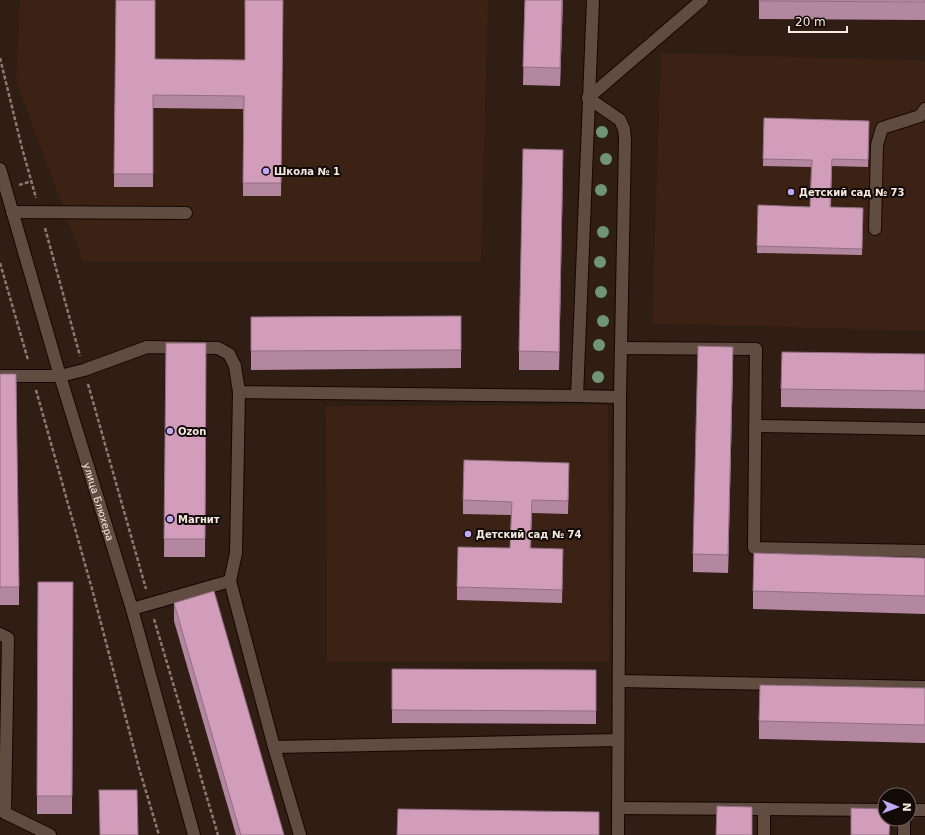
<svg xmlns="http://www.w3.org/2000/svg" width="925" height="835" font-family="'DejaVu Sans',sans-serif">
  <rect width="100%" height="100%" fill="#301d14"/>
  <g fill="#3b2215">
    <polygon points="20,0 488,0 481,261 83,261 16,81"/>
    <polygon points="661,53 925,61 925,331 652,323"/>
    <polygon points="608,405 609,662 327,662 326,406"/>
  </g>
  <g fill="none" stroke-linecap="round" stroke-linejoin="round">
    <defs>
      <g id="minor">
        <polyline points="588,98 620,120 624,129 625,139 620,397 577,396 593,0"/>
        <polyline points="588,98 702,0"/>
        <path id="s1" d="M0,169l60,207 72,233 62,226"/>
        <polyline points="12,212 186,213"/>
        <polyline points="875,229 877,145 882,128 920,116 925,109"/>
        <polyline points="621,348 756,349 754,548 925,551"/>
        <polyline points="0,376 60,376 84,370 147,347 218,348 229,354 235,366 239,392 577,396"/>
        <polyline points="239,392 236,553 230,581 274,747 300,835"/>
        <polyline points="755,426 925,429"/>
        <polyline points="132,609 230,581"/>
        <polyline points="0,634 8,638 5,813 50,835"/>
        <polyline points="619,681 925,687"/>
        <polyline points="274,747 618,740"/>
        <polyline points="618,808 885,810"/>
        <polyline points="909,810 925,810"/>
        <polyline points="904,819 904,835"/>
        <polyline points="618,835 620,397"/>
        <polyline points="764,835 764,809"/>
      </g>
    </defs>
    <use href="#minor" stroke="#170702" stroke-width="14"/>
    <g stroke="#8a7a72" stroke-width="2.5" stroke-dasharray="4 2" stroke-linecap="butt">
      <polyline points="0,58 22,148 36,198"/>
      <polyline points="19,185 32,181"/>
      <polyline points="45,228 80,356"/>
      <polyline points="0,263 28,360"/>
      <polyline points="88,384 146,589"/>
      <polyline points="36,390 92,589 139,768 159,835"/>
      <polyline points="154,619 218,835"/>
    </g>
    <use href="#minor" stroke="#614c41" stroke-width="12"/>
  </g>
  <g fill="#6f9476">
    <circle cx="602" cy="132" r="6"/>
    <circle cx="606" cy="159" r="6"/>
    <circle cx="601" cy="190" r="6"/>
    <circle cx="603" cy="232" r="6"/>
    <circle cx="600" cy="262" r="6"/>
    <circle cx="601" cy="292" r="6"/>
    <circle cx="603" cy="321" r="6"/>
    <circle cx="599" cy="345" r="6"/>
    <circle cx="598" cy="377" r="6"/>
  </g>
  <g fill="#b487a0">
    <polygon points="116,0 155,59 245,60 283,0 281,196 243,196 243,109 153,108 153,187 114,187"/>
    <polygon points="525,0 563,0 560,86 523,85"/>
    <polygon points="759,0 925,0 925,20 759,19"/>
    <polygon points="764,118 869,121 868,167 832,166 831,207 863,208 862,255 757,253 758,205 810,207 811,167 763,166"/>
    <polygon points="563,168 559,370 519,370 519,351"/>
    <polygon points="461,316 461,368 251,370 251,317"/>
    <polygon points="166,343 206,343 205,557 164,557"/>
    <polygon points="925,354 925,409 781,407 781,389"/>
    <polygon points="733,365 728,573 693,572 693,554"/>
    <polygon points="0,374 19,587 19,605 0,605"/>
    <polygon points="569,476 568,514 532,513 531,548 563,562 562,603 457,600 457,587 510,548 511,515 463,514 463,500"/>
    <polygon points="925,558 925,614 753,609 753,591"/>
    <polygon points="38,582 73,582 72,814 37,814"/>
    <polygon points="174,603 284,835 236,835 174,621"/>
    <polygon points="392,669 596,670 596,724 392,723"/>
    <polygon points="925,688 925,743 759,739 759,721"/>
  </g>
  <g fill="#926e82">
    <polygon points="562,0 563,0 560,86 560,68"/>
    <polygon points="563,150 563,168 559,370 559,352"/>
    <polygon points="733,347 733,365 728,573 728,555"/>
  </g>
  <g fill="#d19dba" stroke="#926e82">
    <polygon points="116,0 155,0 155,59 245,60 245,0 283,0 281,183 243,183 244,96 153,95 153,174 114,174"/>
    <polygon points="525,0 562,0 560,68 523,67"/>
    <polygon points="759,0 925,0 925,2 759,1"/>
    <polygon points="764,118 869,121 868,160 832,159 830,207 863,208 862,249 757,246 758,205 810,207 812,160 763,159"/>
    <polygon points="523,149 563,150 559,352 519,351"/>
    <polygon points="461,316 461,350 251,351 251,317"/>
    <polygon points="166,343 206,343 205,539 164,539"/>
    <polygon points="698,346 733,347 728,555 693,554"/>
    <polygon points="782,352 925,354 925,391 781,389"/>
    <polygon points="0,374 16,374 19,587 0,587"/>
    <polygon points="464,460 569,463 568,501 532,500 530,548 563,549 562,590 457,587 458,547 510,548 512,502 463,500"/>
    <polygon points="754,553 925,558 925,596 753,591"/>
    <polygon points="38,582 73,582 72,796 37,796"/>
    <polygon points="214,591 284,835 241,835 174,603"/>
    <polygon points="392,669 596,670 596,711 392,710"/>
    <polygon points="760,685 925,688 925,725 759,721"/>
    <polygon points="99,790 137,790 138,835 100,835"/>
    <polygon points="717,806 752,807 752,835 716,835"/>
    <polygon points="851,808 885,809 885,819 890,819 889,835 851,835"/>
    <polygon points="398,809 599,812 599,835 397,835"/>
  </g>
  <g fill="#bda9f5" stroke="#120a06" stroke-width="1.5">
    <circle cx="266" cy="171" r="4"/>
    <circle cx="791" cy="192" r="4"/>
    <circle cx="170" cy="431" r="4"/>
    <circle cx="170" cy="519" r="4"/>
    <circle cx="468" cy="534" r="4"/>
  </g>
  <g text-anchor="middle" stroke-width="4" stroke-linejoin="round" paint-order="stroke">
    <g font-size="10" font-weight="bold" fill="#f6e9e2" stroke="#120a06" text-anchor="start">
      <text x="274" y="175">Школа № 1</text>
      <text x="799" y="196">Детский сад № 73</text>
      <text x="178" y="435">Ozon</text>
      <text x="178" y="523">Магнит</text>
      <text x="476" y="538">Детский сад № 74</text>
    </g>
    <g font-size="10" fill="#f6e9e2" stroke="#120a06">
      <text dy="4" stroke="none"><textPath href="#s1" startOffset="347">улица Блюхера</textPath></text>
    </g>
  </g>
  <g transform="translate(897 807) rotate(91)"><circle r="19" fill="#120a06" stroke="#6d635e"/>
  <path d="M0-3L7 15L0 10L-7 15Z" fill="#bda9f5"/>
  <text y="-6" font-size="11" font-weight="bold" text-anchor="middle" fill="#f6e9e2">N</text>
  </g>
  <path d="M789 26v6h58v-6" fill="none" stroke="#f6e9e2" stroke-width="2"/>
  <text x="795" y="26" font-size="12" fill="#f6e9e2" stroke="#120a06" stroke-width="3" paint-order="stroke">20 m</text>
</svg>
